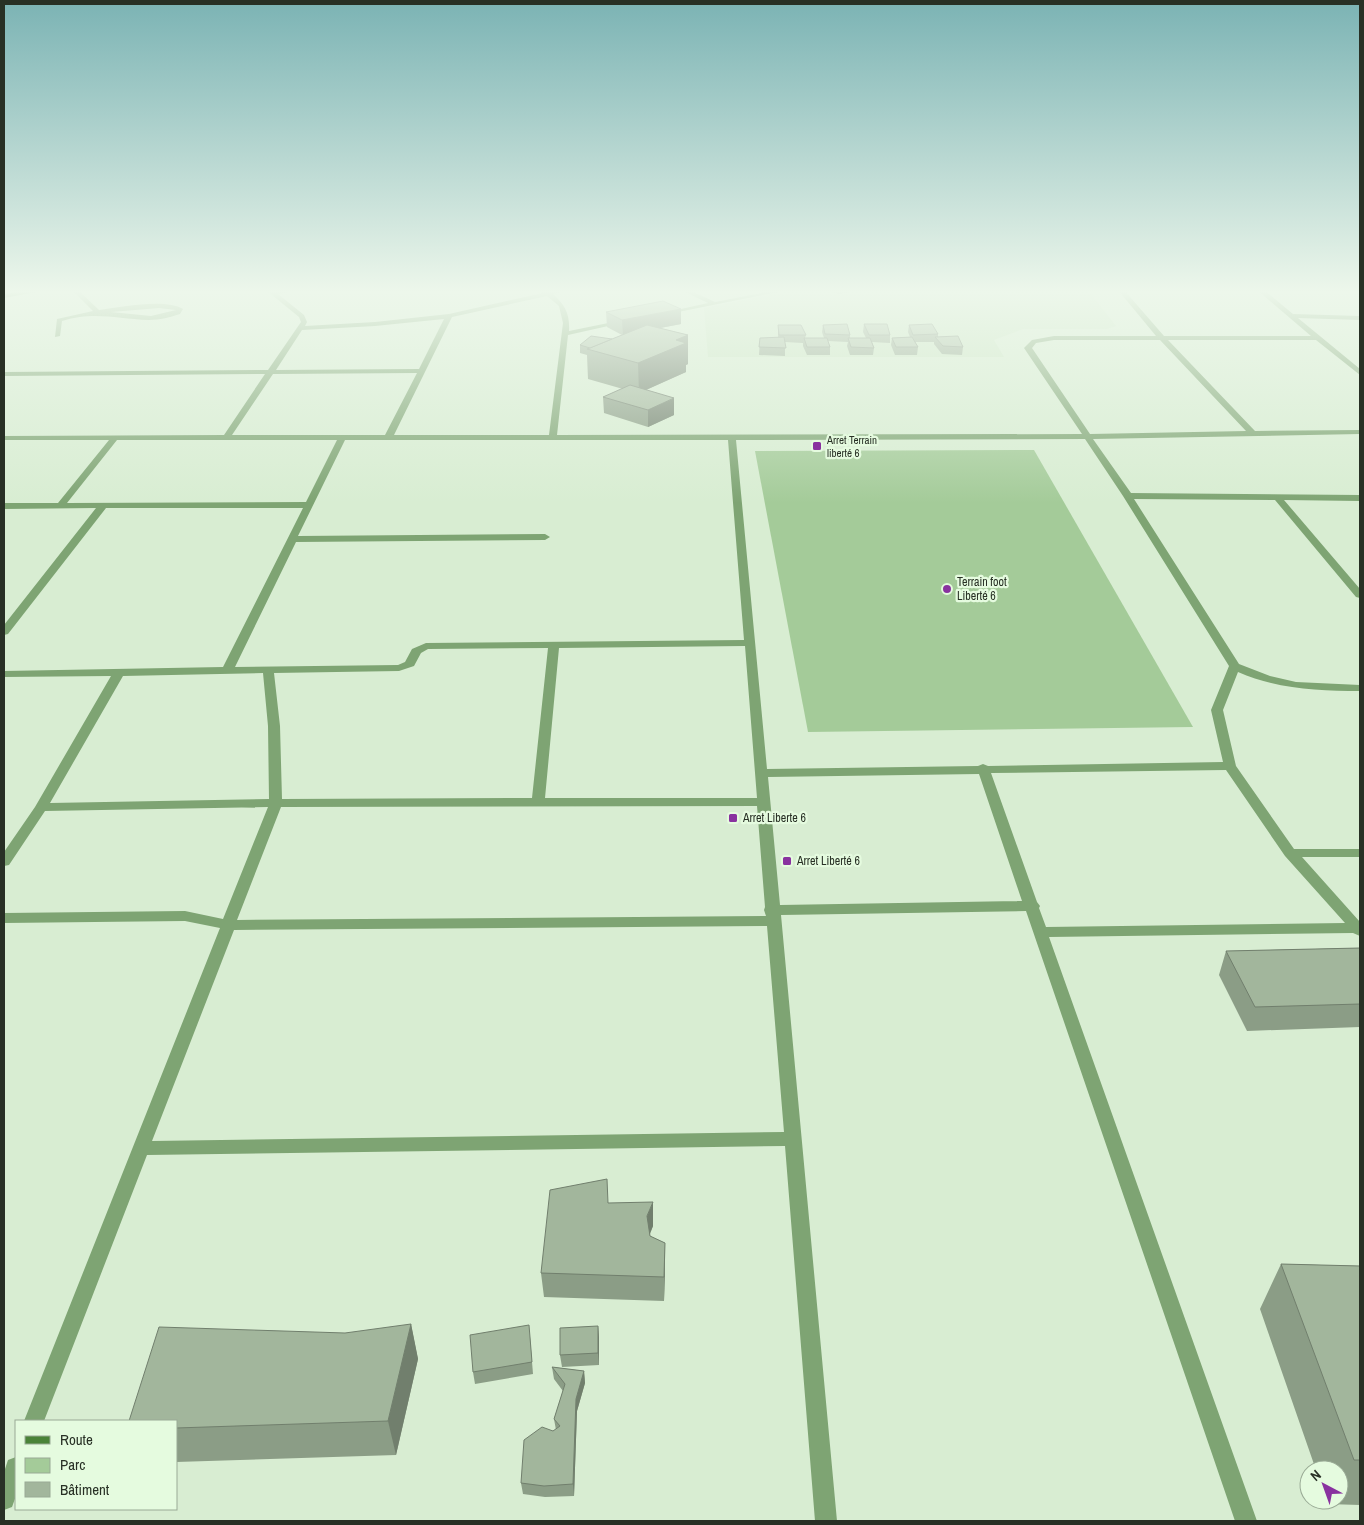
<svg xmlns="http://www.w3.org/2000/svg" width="1364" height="1525" font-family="'Archivo Narrow',sans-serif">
  <rect width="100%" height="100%" fill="#d8edd2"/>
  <polygon fill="#cbe5c3" points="796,290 1088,290 1116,326 1107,329 1023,329 994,340 1004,357 708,357 704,308"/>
  <polygon fill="#a4cb99" points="1034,450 1193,727 808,732 755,451"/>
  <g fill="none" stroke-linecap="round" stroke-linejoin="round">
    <g fill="#7ea473" fill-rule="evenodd">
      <path d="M72,290h6l21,20c21,-3 67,-12 84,-1l-3,5c-9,3 -21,6 -31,6 -33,-1 -54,-9 -87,1l-2,15 -5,1 2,-18 36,-8zM159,308l17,2 -25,6 -40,-4z"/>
      <path d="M266,290h33l-21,4 26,21 3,7 -2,4 70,-4 74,-8 94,-21 -2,-3h25l-13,4c12,11 17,20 16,37l54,-11 3,2 -58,13 -11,100 525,-1 -58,-86 8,-8 22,-4h102l-38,-46h6l40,46h147l-54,-46h7l29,24 67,2v4l-62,-2 62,51v6l-44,-35h-148l87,91 105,-1v4l-267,5 38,54 229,2v6l-76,-1 76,89v9l-4,-1 -81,-97 -141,-1 105,165 31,12 26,6 64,3v6c-42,0 -83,-2 -122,-19l-15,38 13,56 58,83h66v8h-58l58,65v14l-7,-3 -304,4 208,584h-22l-209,-610 -245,4 56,606h-22l-30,-375 -638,9 -103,266h-20l196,-493 -35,-7 -181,2v-10l181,-2 38,8 45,-112 -223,4 -36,54 -5,1v-14l31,-45 76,-131 -107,1v-6l219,-4 80,-159h-197l-98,126 -4,1v-10l92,-117 -92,1v-6h54l51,-63h-105v-4l220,-1 41,-61 -261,2v-4l264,-2 33,-48 -2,-5zM547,296l12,10 4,17 -14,112h-155l58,-118zM444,319l-25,50 -143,1 26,-40 73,-4zM1054,340h106l86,91 -156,3 -58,-86 4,-5zM417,373l-32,62h-153l41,-61zM1085,439l38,57 106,170 -18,44 12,52 -235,4 -5,-2 -5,2 -211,3 -31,-329zM117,440h220l-31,62 -239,1zM345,440h383l16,200 -318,3 -14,6 -7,13 -7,3 -163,2 61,-125 249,-2 5,-3 -5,-3 -247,2zM745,646l12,152h-212l14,-150zM548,648l-16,150 -250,1 -2,-73 -6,-53 125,-2 15,-5 7,-13 7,-4zM263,673l5,53 1,73 -219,4 73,-127zM1226,770l59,86 60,67 -299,4 -7,-19 1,-2 -3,-4 -46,-129zM979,774l43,127 -242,4 -12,-128zM757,806l8,101 -1,3 2,6 -529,4 44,-113zM767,926l17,206 -632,9 82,-211z"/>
      <polygon points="681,290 689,290 715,302 777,290 788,290 663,315 663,313 708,303"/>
      <polygon points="16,1457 16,1496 12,1507 4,1510 4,1472 8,1460"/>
    </g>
    <polygon fill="#4a8338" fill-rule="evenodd" points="33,290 47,290 4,298 4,294"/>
  </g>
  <g fill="#8b9d86">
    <polygon points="827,290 859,290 838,294"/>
    <polygon points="606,312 681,324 660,328 688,335 688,364 686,365 686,372 646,390 674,415 648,427 604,413 603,397 623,389 588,379 587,355 580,353 580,345 612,339 622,335 607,327"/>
    <polygon points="864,324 890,335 890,343 872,342 874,348 873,355 850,355 847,346 848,342 828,341 830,347 830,355 807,355 803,346 803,343 785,342 785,356 759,355 760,338 778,338 778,325 806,335 805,338 824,338 822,332 823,325 850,335 850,338 866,338 863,332"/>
    <polygon points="909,325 938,334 938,337 963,347 962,355 942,354 934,344 934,342 915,342 918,347 917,355 895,355 891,345 892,338 910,337 908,332"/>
    <polygon points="1360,948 1360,1027 1247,1031 1219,975 1226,951"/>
    <polygon points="608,1203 653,1226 650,1234 650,1236 665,1243 665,1267 664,1301 544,1297 541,1273"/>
    <polygon points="1281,1264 1360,1266 1360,1505 1327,1504 1326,1500 1339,1500 1339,1470 1316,1470 1260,1309"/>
    <polygon points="411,1324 418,1359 396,1455 176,1462 176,1421"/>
    <polygon points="598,1326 599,1338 599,1365 562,1367 560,1355"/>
    <polygon points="530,1337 533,1374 475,1384 473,1372"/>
    <polygon points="552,1367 584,1371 585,1383 577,1411 574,1496 545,1497 523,1494 521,1483 556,1430 554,1419 563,1391 554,1379"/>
  </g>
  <g fill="#717f6d">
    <polygon points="838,290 859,290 838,294"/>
    <polygon points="908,290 923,290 908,292"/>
    <polygon points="681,309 681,324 623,335 622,320"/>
    <polygon points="688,335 688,364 686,365 686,372 639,393 638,363 676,340"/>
    <polygon points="674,398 674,415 648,427 648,410"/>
    <polygon points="653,1202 653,1226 647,1240 647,1216"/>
    <polygon points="665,1243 665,1267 664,1301 664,1277"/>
    <polygon points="411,1324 418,1359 396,1455 388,1421"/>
    <polygon points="598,1326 599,1338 599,1365 598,1353"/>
    <polygon points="584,1371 585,1383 577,1411 574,1496 573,1484 576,1399"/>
  </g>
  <g fill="#a2b69c" stroke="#717f6d">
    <polygon points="663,301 681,309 622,320 606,312"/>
    <polygon points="847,324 850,335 825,334 823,325"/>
    <polygon points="864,324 887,324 890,335 869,335"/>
    <polygon points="932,324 938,334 913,335 909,325"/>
    <polygon points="647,325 688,335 676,340 686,343 638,363 587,349"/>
    <polygon points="778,325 801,325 806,335 779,335"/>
    <polygon points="591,336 612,339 590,348 580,345"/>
    <polygon points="958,336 963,347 943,346 935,337"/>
    <polygon points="784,337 786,348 759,347 760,338"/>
    <polygon points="912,337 918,347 896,347 892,338"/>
    <polygon points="804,338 827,338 830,347 807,347"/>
    <polygon points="848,338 870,338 874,348 851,347"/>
    <polygon points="630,385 674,398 648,410 603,397"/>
    <polygon points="1360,948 1360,1004 1255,1007 1226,951"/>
    <polygon points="607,1179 608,1203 653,1202 647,1216 650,1236 665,1243 664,1277 541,1273 550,1190"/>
    <polygon points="1281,1264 1360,1266 1360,1460 1354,1460"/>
    <polygon points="411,1324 388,1421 176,1428 176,1421 129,1421 159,1327 345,1333"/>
    <polygon points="529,1325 532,1362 473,1372 470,1335"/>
    <polygon points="598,1326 598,1353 560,1355 560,1328"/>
    <polygon points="552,1367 584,1371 576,1399 573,1484 544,1486 521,1483 524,1440 542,1427 553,1431 560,1426 554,1419 565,1384"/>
  </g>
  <linearGradient id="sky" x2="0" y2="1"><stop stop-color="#7bb3b4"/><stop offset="0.58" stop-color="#edf7eb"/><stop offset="1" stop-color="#edf7eb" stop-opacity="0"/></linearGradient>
  <rect width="1364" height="503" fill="url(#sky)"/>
  <g fill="#89329f" stroke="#e5fbdf" stroke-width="2">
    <rect x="812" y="441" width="10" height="10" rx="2.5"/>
    <circle cx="947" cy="589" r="5"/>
    <rect x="728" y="813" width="10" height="10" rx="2.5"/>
    <rect x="782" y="856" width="10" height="10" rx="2.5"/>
  </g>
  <g text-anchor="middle" stroke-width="4.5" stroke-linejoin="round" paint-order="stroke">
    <g font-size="11" fill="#283025" stroke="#e5fbdf" text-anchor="start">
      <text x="827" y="444">Arret Terrain<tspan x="827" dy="13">liberté 6</tspan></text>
    </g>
    <g font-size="12" fill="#283025" stroke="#e5fbdf" text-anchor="start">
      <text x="957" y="586">Terrain foot<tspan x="957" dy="14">Liberté 6</tspan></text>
      <text x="743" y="822">Arret Liberte 6</text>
      <text x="797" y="865">Arret Liberté 6</text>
    </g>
  </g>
  <rect width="1364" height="1525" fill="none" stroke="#283025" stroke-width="10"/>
  <rect x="15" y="1420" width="162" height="90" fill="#e5fbdf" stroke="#99aa95"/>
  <rect x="25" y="1436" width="25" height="8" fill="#4a8338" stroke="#99aa95"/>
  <text x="60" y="1445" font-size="15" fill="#283025">Route</text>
  <rect x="25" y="1458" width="25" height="15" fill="#a4cb99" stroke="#99aa95"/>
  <text x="60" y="1470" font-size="15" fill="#283025">Parc</text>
  <rect x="25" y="1482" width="25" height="15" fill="#a2b69c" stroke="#99aa95"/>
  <text x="60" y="1495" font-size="15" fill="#283025">Bâtiment</text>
  <g transform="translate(1324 1485) rotate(319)"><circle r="24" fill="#e5fbdf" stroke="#99aa95"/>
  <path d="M0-4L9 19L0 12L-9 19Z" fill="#89329f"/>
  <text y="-8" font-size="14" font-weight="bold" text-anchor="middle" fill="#283025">N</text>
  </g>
</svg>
